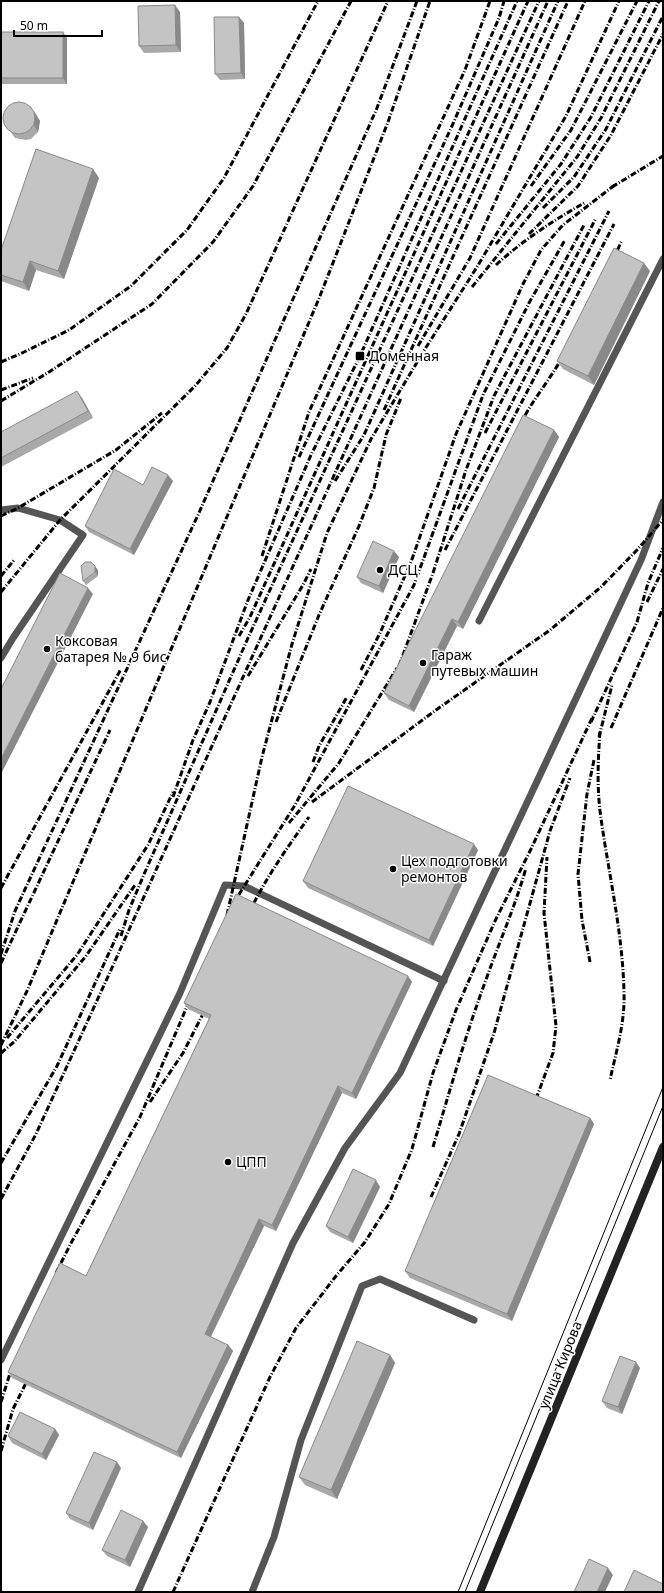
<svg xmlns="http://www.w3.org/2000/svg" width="664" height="1593" font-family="'Noto Sans',sans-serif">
  <rect width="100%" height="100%" fill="#fff"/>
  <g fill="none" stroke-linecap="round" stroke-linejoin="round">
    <g stroke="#555" stroke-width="7">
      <polyline points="1,510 18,508 60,520 83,535 13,638 1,658"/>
      <polyline points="479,621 663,259"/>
      <polyline points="1,1360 180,993 225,885 244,886 444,981"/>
      <polyline points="138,1592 293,1243 345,1148 400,1073 641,560 663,502"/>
      <polyline points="252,1592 274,1537 301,1440 362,1286 380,1279 474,1320"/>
    </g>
    <polyline stroke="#222" stroke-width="8" points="480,1592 663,1147"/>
    <g stroke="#000" stroke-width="1">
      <polyline points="458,1592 663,1087"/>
      <polyline points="465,1592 663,1106"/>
    </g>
    <g stroke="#000" stroke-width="3" stroke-dasharray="6 2 1 2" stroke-linecap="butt">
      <polyline points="531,186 571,130 637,1"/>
      <polyline points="612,187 663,156"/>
      <polyline points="543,208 574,177 606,129 663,16"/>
      <polyline points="529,234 578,186 611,135 663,34"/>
      <polyline points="496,244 561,164 591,117 649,1"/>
      <polyline points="613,260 622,240"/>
      <path d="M496,265c27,-25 58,-45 90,-63"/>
      <polyline points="472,287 577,157 601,118 659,1"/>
      <polyline points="418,346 470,258 585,1"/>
      <polyline points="1,362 22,353 69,330 131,286 187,230 224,178 318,1"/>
      <polyline points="1,390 33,378"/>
      <polyline points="1,401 49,372 152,304 213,242 253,186 351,1"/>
      <polyline points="384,410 568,1"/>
      <path d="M520,425c12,-25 31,-46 44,-71"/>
      <polyline points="485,433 596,218"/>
      <polyline points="299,457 452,126 499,18 504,1"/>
      <polyline points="335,481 364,435 558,1"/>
      <polyline points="458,509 609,211"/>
      <polyline points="1,516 18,508 116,450 162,413"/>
      <polyline points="445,550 614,224"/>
      <polyline points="262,556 309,412 465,70 490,1"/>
      <polyline points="1,576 15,559"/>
      <polyline points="1,592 60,520 195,386 227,348 246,314 388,1"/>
      <polyline points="647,602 663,569"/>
      <polyline points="239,636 250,617 528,1"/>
      <polyline points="399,666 433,573 466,470 494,396 584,225"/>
      <polyline points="361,670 380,633 411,562 456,434 523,284 541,250 563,225 616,184"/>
      <polyline points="248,676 303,585 311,569"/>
      <polyline points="276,722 319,615 359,526 374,488 386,435 401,398"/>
      <polyline points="591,722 637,622 648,583 663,548"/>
      <polyline points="611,728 663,608"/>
      <path d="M600,732c-2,26 -3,53 0,79 8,61 23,121 24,183 1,29 -8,58 -14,86"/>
      <polyline points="599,737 612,685"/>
      <polyline points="313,762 319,746 347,697"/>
      <polyline points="173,797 193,740 210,702 248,600 311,455 360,356 517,1"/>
      <polyline points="312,802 436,710 550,630 601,587 637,550 663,520"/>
      <polyline points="289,823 339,763 397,668"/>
      <polyline points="1,888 121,669"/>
      <polyline points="233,904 295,805 414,585 483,395 529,303 565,240"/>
      <path d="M249,913c16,-34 38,-65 60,-96"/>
      <polyline points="227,915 262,757 292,644 327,533 371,439 425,349 477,267 566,116 619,1"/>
      <polyline points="121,936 129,910 145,872 248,638 539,1"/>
      <polyline points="1,954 15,911 198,515 377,108 417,1"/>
      <polyline points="590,962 582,920 578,874 587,794 594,760"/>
      <polyline points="1,963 110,730"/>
      <polyline points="7,1038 77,955 148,845 173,792"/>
      <polyline points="1,1045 27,991 320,296 388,122 430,1"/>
      <polyline points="1,1053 14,1042 86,956 135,885"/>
      <polyline points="536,1099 553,1053 556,1026 544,913 547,857"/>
      <polyline points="150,1102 183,1053 207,1006"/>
      <path d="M433,1147c17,-57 33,-114 54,-170 13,-37 28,-70 39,-109"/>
      <polyline points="1,1163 57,1066 120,929"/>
      <polyline points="431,1197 459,1134 494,1033 550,831 570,778"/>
      <polyline points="1,1199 36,1134 110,972 548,1"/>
      <polyline points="56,1273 70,1245 140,1117 191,997"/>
      <polyline points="1,1402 13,1364"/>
      <polyline points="1,1451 13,1409 30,1375"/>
      <polyline points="173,1592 270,1377 296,1328 336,1276 365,1242 389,1204 412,1149 433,1073 456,1010 495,921 531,849 593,716"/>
    </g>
  </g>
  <g fill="#a9a9a9">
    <polygon points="180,12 181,52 144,53 139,46"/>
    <polygon points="239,17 244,23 245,79 220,80 215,74"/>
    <polygon points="1,32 67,38 67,84 1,84"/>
    <polygon points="35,112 40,121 38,132 31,139 26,140 15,138 4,123"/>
    <polygon points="93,169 99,178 64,279 36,270 29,291 1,281 1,250"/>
    <polygon points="650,271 594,385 563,369 557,361"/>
    <polygon points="82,398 93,418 1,467 1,432"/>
    <polygon points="554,430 559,437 463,629 457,626 414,712 389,700 384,693"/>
    <polygon points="173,481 134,555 89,532 85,526 143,485"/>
    <polygon points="399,557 383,593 361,583 357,577"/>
    <polygon points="98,570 98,576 86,585 83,581"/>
    <polygon points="478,850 433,946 308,888 303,881"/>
    <polygon points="412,982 356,1099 342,1093 276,1231 264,1226 211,1337 228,1345 233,1351 181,1458 12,1378 8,1372 86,1276 209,1019 188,1009 184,1003"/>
    <polygon points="590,1118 594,1124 512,1321 410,1278 405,1271"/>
    <polygon points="380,1187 353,1243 330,1232 326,1226"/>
    <polygon points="390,1355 395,1363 337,1499 305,1485 299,1477"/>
    <polygon points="640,1368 622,1414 607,1408 602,1401"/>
    <polygon points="55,1429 59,1435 46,1460 12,1443 8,1436"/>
    <polygon points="121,1468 93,1530 70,1519 66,1513"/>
    <polygon points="143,1521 148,1527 130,1567 107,1556 102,1550"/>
  </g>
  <g fill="#898989">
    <polygon points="175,5 180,12 181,52 176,45"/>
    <polygon points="239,17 244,23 245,79 241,73"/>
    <polygon points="63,32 67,38 67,84 63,78"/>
    <polygon points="30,106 40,121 38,132 34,125"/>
    <polygon points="93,169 99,178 64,279 58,271"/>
    <polygon points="30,261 36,270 29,291 23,282"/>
    <polygon points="644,263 650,271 594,385 588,376"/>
    <polygon points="77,391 82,398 93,418 88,411"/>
    <polygon points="554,430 559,437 463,629 458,622"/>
    <polygon points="168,475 173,481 134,555 130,549"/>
    <polygon points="394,551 399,557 383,593 379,586"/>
    <polygon points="95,566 98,570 98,576 95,572"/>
    <polygon points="88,588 93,594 1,774 1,759"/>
    <polygon points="452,619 457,626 414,712 409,706"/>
    <polygon points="474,844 478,850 433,946 429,940"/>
    <polygon points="408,976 412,982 356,1099 352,1093"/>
    <polygon points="338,1086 342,1093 276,1231 272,1225"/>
    <polygon points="590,1118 594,1124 512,1321 507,1314"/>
    <polygon points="376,1180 380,1187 353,1243 348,1237"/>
    <polygon points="259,1219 264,1226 209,1340 205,1334"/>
    <polygon points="228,1345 233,1351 181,1458 177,1452"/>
    <polygon points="390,1355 395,1363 337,1499 331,1490"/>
    <polygon points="636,1362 640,1368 622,1414 618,1407"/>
    <polygon points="55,1429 59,1435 46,1460 42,1454"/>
    <polygon points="117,1462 121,1468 93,1530 89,1523"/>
    <polygon points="143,1521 148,1527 130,1567 125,1560"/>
    <polygon points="608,1568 613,1575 605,1592 597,1592"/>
  </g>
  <g fill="#c4c4c4" stroke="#898989">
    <polygon points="175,5 176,45 139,46 138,6"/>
    <polygon points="214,17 239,17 241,73 215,74"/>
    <rect x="1" y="32" width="62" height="46"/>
    <circle cx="19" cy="118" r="16"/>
    <polygon points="36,149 93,169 58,271 30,261 23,282 1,275 1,250"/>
    <polygon points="614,248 644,263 588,376 557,361"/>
    <polygon points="77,391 88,411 1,458 1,432"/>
    <polygon points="523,415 554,430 458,622 452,619 409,706 384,693"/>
    <polygon points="152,467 168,475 130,549 85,526 114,469 143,485"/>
    <polygon points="373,541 394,551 379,586 357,577"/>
    <polygon points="85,562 91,562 95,566 95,572 83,581 81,566"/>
    <polygon points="60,573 88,588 1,759 1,689"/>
    <polygon points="348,786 474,844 429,940 303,881"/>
    <polygon points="236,894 408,976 352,1093 338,1086 272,1225 259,1219 205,1334 228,1345 177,1452 8,1372 60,1263 86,1276 211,1015 184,1003"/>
    <polygon points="488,1075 590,1118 507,1314 405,1271"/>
    <polygon points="353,1169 376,1180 348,1237 326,1226"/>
    <polygon points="357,1341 390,1355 331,1490 299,1477"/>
    <polygon points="620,1356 636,1362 618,1407 602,1401"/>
    <polygon points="20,1412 55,1429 42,1454 8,1436"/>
    <polygon points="94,1452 117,1462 89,1523 66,1513"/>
    <polygon points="121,1510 143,1521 125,1560 102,1550"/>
    <polygon points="589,1559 608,1568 597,1592 574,1592"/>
    <polygon points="634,1570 663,1584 663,1592 624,1592"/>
  </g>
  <g fill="#000" stroke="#fff" stroke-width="1.5">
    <rect x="355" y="351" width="10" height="10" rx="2"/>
    <circle cx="380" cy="570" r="4"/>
    <circle cx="47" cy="649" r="4"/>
    <circle cx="423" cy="663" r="4"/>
    <circle cx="393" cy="869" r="4"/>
    <circle cx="228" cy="1162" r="4"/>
  </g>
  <g text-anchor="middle" stroke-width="3" stroke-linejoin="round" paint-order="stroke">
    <g font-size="14" fill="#000" stroke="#fff" text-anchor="start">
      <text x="369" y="361">Доменная</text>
      <text x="388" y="575">ДСЦ</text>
      <text x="55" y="646">Коксовая<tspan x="55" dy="16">батарея № 9 бис</tspan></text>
      <text x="431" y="660">Гараж<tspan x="431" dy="16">путевых машин</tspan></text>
      <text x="401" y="866">Цех подготовки<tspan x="401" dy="16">ремонтов</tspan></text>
      <text x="236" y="1167">ЦПП</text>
    </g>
    <g font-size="14" fill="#000" stroke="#fff">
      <text transform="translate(560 1365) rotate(-68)" y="5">улица Кирова</text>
    </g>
  </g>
  <rect width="664" height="1593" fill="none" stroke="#000000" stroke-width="4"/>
  <path d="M14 30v6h88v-6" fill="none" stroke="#000000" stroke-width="2"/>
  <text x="20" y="30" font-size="12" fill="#000000" stroke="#ffffff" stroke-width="3" paint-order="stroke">50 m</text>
</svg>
